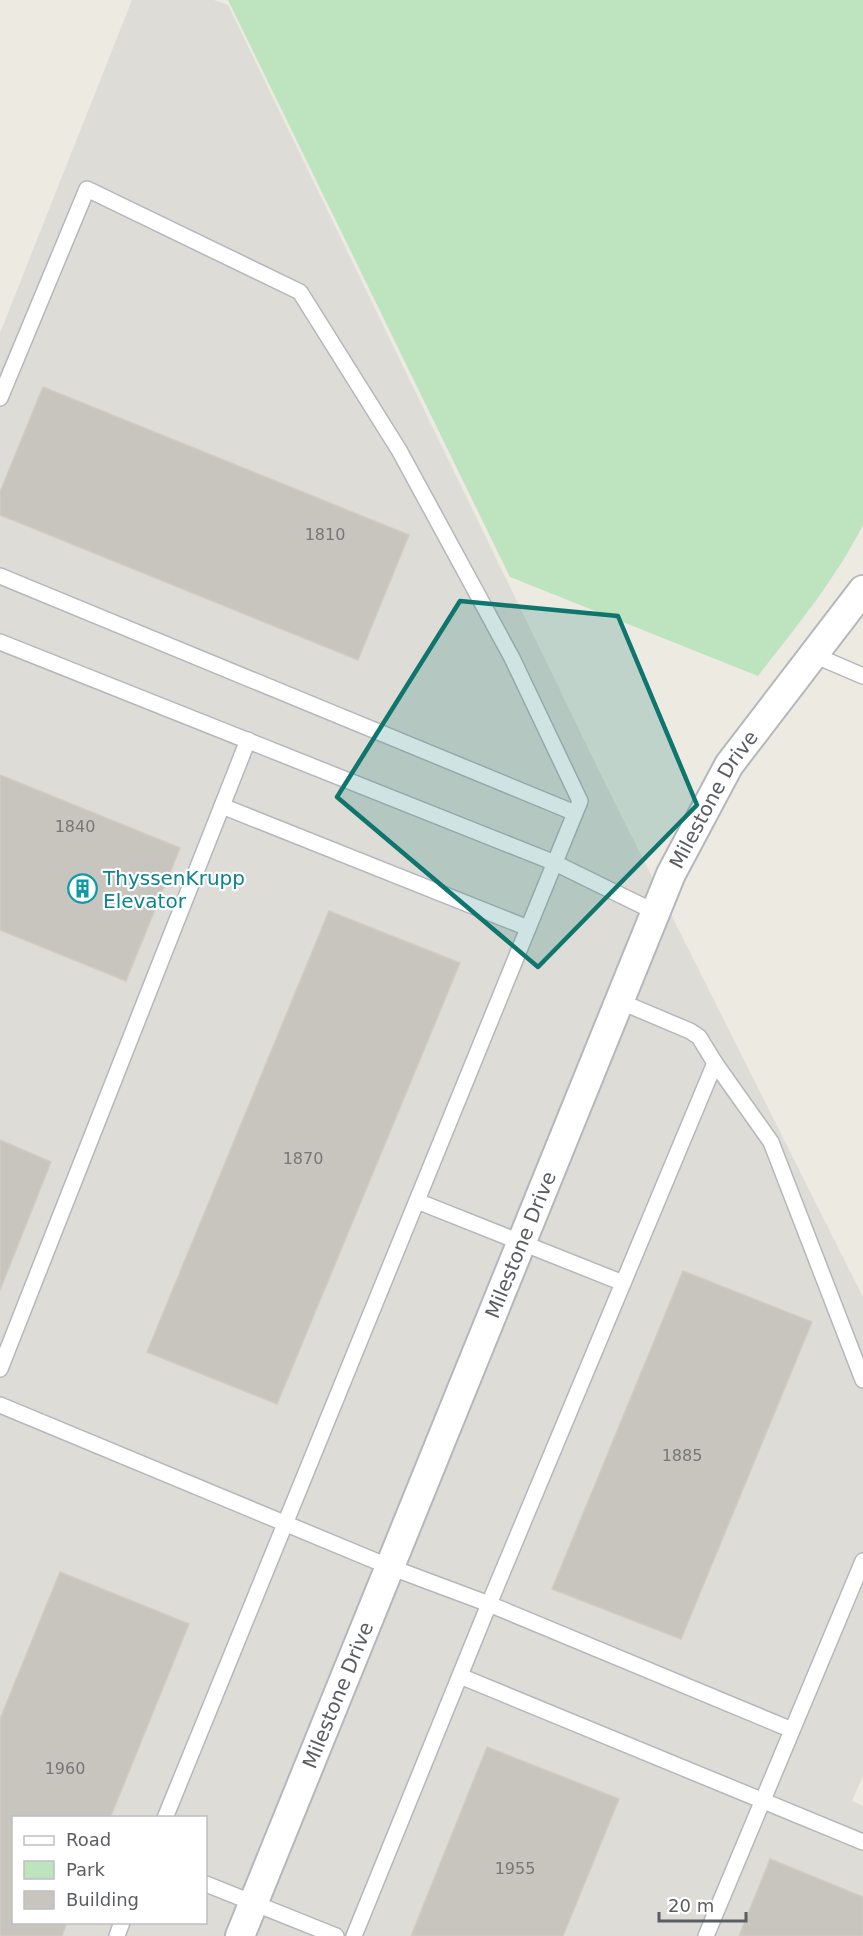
<svg xmlns="http://www.w3.org/2000/svg" width="863" height="1936" font-family="'DejaVu Sans',sans-serif">
  <rect width="100%" height="100%" fill="#eceae1"/>
  <path fill="#dedcd6" fill-rule="evenodd" d="M132,0h82l14,5 376,776 259,516v479l-11,25 11,5v130h-863v-1603zM14,1818h192v104h-192z"/>
  <path fill="#bde4bf" d="M228,0h635v525c-28,55 -67,102 -105,151l-248,-99z"/>
  <g fill="#c8c4be" stroke="#d1ccc0" stroke-width="1.5">
    <polygon points="43,387 409,535 358,660 0,515 0,492"/>
    <polygon points="0,775 180,848 126,981 0,930"/>
    <polygon points="329,911 460,963 277,1404 147,1352"/>
    <polygon points="0,1140 51,1162 0,1290"/>
    <polygon points="683,1271 812,1322 681,1639 552,1589"/>
    <polygon points="60,1572 189,1624 110,1818 14,1818 14,1922 67,1922 62,1936 0,1936 0,1719"/>
    <polygon points="487,1747 619,1799 563,1936 411,1936"/>
    <polygon points="770,1859 863,1897 863,1936 739,1936"/>
  </g>
  <g fill="none" stroke-linecap="round" stroke-linejoin="round">
    <defs>
      <g id="service">
        <polyline points="0,398 87,189 300,292 399,450 512,658 580,801 165,1818"/>
        <polyline points="0,576 575,813"/>
        <polyline points="0,642 555,863 655,912"/>
        <polyline points="814,655 863,676"/>
        <polyline points="222,806 528,928"/>
        <polyline points="619,1001 690,1031 699,1037 715,1063"/>
        <polyline points="417,1201 623,1283"/>
        <polyline points="0,1369 248,740"/>
        <polyline points="0,1405 390,1567 489,1604 715,1063 771,1142 863,1380"/>
        <polyline points="460,1676 863,1842"/>
        <polyline points="206,1884 336,1936"/>
        <polyline points="117,1936 122,1922"/>
        <polyline points="354,1936 489,1604 792,1730"/>
        <polyline points="706,1936 863,1561"/>
      </g>
      <g id="minor">
        <path id="s1" d="M240,1936l431,-1062 58,-109 134,-175"/>
      </g>
    </defs>
    <use href="#service" stroke="#b4b7bc" stroke-width="18"/>
    <use href="#minor" stroke="#b4b7bc" stroke-width="32"/>
    <use href="#service" stroke="#fff" stroke-width="15"/>
    <use href="#minor" stroke="#fff" stroke-width="28"/>
  </g>
  <path fill="#0f766e" fill-opacity="0.2" stroke="#0f766e" stroke-width="4.5" stroke-linejoin="round" d="M460,601l158,15 79,189 -159,162 -201,-170z"/>
  <defs>
    <symbol id="building-ring" viewBox="-11 -11 22 22"><circle r="9.5" fill="#fff" stroke="#0f9aa8" stroke-width="1.5"/><path d="M-4-6H4V6H1V3H-1V6H-4ZM-2.5-4.3h1.7v1.8h-1.7ZM.8-4.3h1.7v1.8H.8ZM-2.5-1h1.7V.8h-1.7ZM.8-1h1.7V.8H.8Z" fill="#0f9aa8"/></symbol>
  </defs>
  <g fill-rule="evenodd">
    <use href="#building-ring" x="66" y="872" width="33" height="33"/>
  </g>
  <g text-anchor="middle" stroke-width="4.5" stroke-linejoin="round" paint-order="stroke">
    <g font-size="16" fill="#767779">
      <text x="325" y="540">1810</text>
      <text x="75" y="832">1840</text>
      <text x="303" y="1164">1870</text>
      <text x="682" y="1461">1885</text>
      <text x="65" y="1774">1960</text>
      <text x="515" y="1874">1955</text>
    </g>
    <g font-size="20" fill="#5a5d62" stroke="#fff">
      <text dy="7" stroke="none"><textPath href="#s1" startOffset="1232">Milestone Drive</textPath></text>
      <text dy="7" stroke="none"><textPath href="#s1" startOffset="746">Milestone Drive</textPath></text>
      <text dy="7" stroke="none"><textPath href="#s1" startOffset="260">Milestone Drive</textPath></text>
    </g>
    <g font-size="20" fill="#0d838f" stroke="#fff" text-anchor="start">
      <text x="103" y="885">ThyssenKrupp<tspan x="103" dy="23">Elevator</tspan></text>
    </g>
  </g>
  <rect x="12" y="1816" width="195" height="108" fill="#ffffff" stroke="#bdbec0" stroke-width="1.5"/>
  <rect x="24" y="1836" width="30" height="9" fill="#ffffff" stroke="#bdbec0" stroke-width="1.5"/>
  <text x="66" y="1846" font-size="18" fill="#5a5d62">Road</text>
  <rect x="24" y="1861" width="30" height="18" fill="#bde4bf" stroke="#bdbec0" stroke-width="1.5"/>
  <text x="66" y="1876" font-size="18" fill="#5a5d62">Park</text>
  <rect x="24" y="1891" width="30" height="18" fill="#c8c4be" stroke="#bdbec0" stroke-width="1.5"/>
  <text x="66" y="1906" font-size="18" fill="#5a5d62">Building</text>
  <path d="M659 1912v9h87v-9" fill="none" stroke="#5a5d62" stroke-width="3"/>
  <text x="668" y="1912" font-size="18" fill="#5a5d62" stroke="#ffffff" stroke-width="4.5" paint-order="stroke">20 m</text>
</svg>
